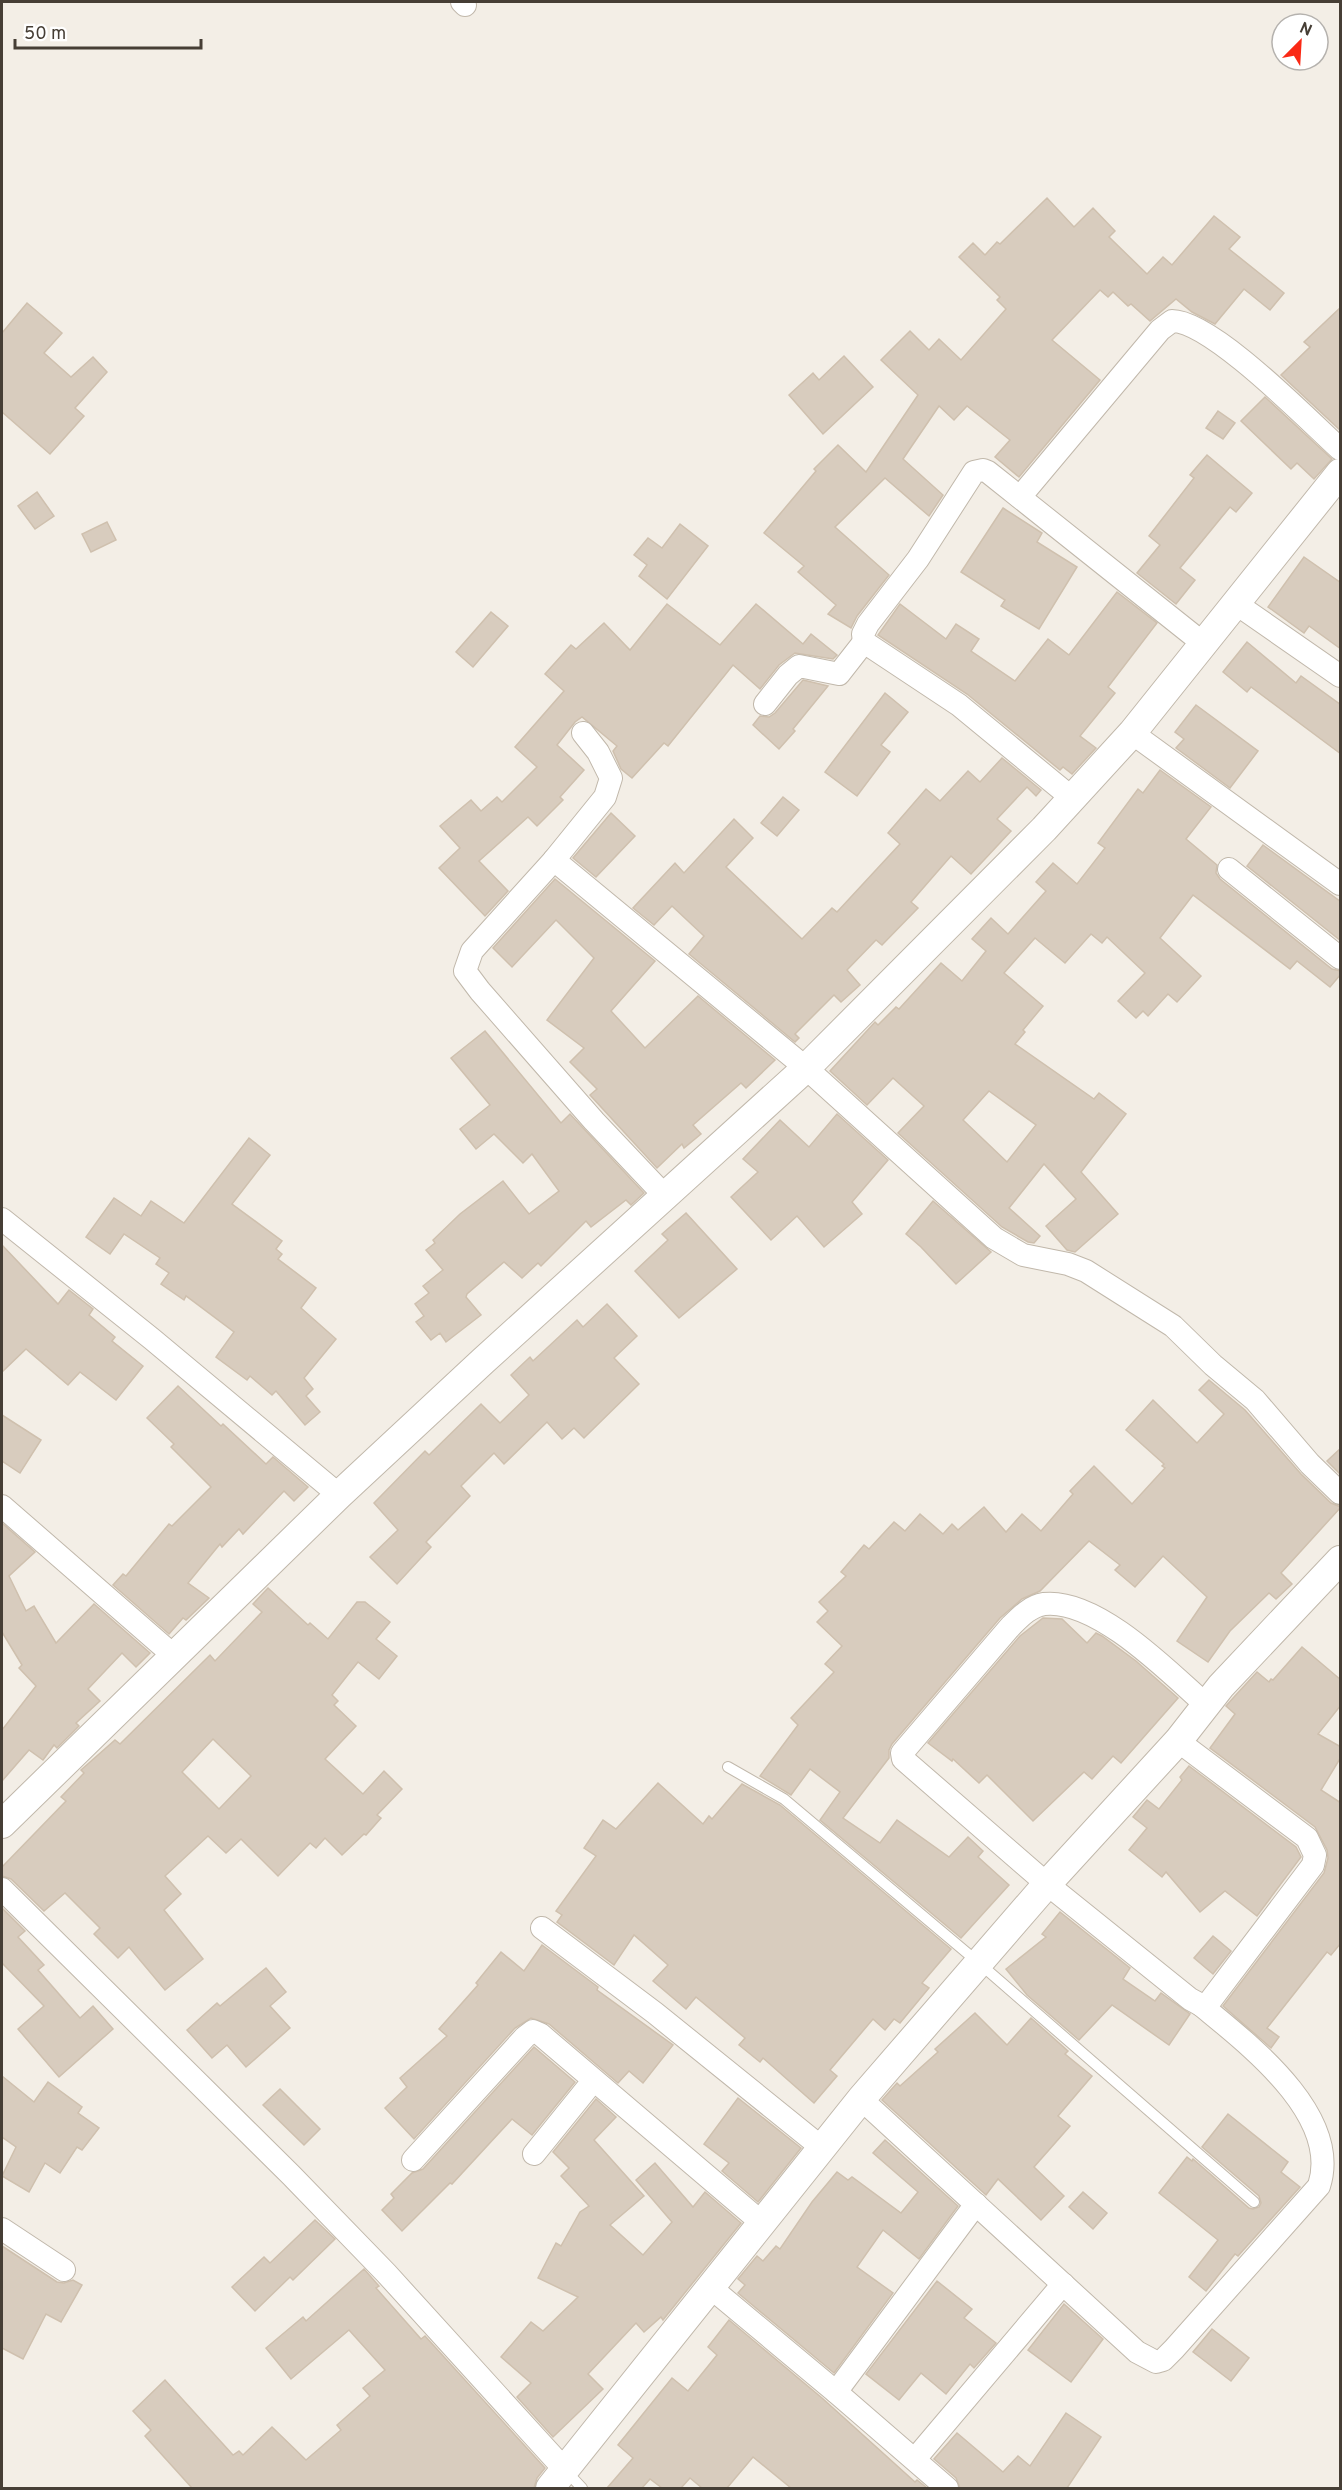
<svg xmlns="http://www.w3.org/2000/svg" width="1342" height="2490" font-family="Overpass,sans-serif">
  <rect width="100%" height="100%" fill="#f3eee6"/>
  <g fill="#d8ccbe" stroke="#cfc0ae" stroke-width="1.5" fill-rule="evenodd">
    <polygon points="1047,198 1074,227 1093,208 1115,231 1109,237 1147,274 1163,257 1172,265 1214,216 1240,237 1229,249 1284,293 1270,310 1244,289 1215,324 1192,312 1176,299 1150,321 1131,304 1128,306 1113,292 1108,297 1100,290 1052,340 1100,380 1019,477 995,457 1010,440 967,406 954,420 939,406 903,459 943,495 929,516 885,478 835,527 889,575 857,616 851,628 828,614 836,605 798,572 804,566 764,533 816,471 814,469 838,445 866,472 918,395 881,360 910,331 929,350 939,339 961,360 1006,309 997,300 1000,297 959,257 973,243 985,255 997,242 1000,244"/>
    <polygon points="27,303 62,333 44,353 71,377 93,357 107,372 75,408 84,416 50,454 2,412 2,333"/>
    <polygon points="1341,307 1341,431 1281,375 1310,347 1304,342"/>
    <polygon points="844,356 873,387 823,434 789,395 813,373 819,380"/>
    <polygon points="1265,397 1332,459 1314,479 1297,463 1291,469 1241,421"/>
    <polygon points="1218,411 1235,423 1223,439 1206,428"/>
    <polygon points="1207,455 1252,493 1236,512 1230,507 1180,568 1195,580 1176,604 1137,573 1160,545 1149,536 1194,478 1190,475"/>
    <polygon points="37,492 54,516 35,529 18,506"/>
    <polygon points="1003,508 1042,533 1037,542 1077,567 1039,629 1001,606 1005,600 961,572"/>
    <polygon points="107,522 116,540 91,552 82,534"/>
    <polygon points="680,524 708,546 667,599 639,576 647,565 634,555 648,538 662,548"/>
    <polygon points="1304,557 1341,583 1341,649 1309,626 1304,633 1268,607"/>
    <polygon points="1117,592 1157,623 1108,687 1115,693 1080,736 1096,748 1072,774 1063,767 1060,770 967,694 878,635 900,604 946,639 956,624 979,639 971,651 1015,681 1048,639 1069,655"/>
    <polygon points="667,604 720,645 756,604 803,644 811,634 837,655 833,659 795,653 779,665 760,689 733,665 668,746 664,743 632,778 621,769 613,751 617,746 582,717 575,722 557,745 584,770 560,797 563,800 537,826 528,817 479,861 508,891 485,916 439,868 460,848 440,826 471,800 481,811 497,797 502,802 537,767 515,747 564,691 545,674 571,645 576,649 604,623 630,650"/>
    <polygon points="491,612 508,626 473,667 456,652"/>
    <polygon points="1247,642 1296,683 1301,676 1341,705 1341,754 1251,687 1247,692 1223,672"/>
    <polygon points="803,680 828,686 793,729 795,731 779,749 753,725 760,716 769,717 775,713"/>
    <polygon points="885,693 908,712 881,745 890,752 857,796 825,772"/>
    <polygon points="1196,705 1258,751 1230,788 1176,748 1184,739 1175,732"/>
    <polygon points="1002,758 1041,790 1036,796 1027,787 997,819 1011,831 971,874 951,856 911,902 918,908 882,945 876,940 847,970 860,985 841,1002 834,995 795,1034 799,1038 795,1042 689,954 704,936 672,906 654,925 633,908 675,863 684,873 734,819 753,838 726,867 802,939 832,908 837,912 900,844 888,833 926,789 940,801 968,771 980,782"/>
    <path d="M1160,770l51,37 -25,32 31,26 -1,8 4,6 112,90 9,2v3l-11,13 -33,-26 -7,8 -97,-74 -33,43 41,38 -24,26 -9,-8 -20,22 -5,-5 -7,7 -18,-17 27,-28 -38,-36 -5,6 -11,-9 -26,29 -30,-25 -31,35 39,33 -20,24 2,2 -10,12 79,55 5,-6 27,21 -45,58 37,42 -43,38 -8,-2 -21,-24 30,-27 -32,-35 -35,44 31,28 -6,7 -6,-1 -26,-15 -104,-94 26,-27 -31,-28 -26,27 -37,-34 45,-49 3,3 18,-18 3,2 42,-46 21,18 24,-30 -14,-12 19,-21 17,16 38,-43 -10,-9 17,-19 24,21 28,-36 -7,-5 40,-54 5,4zM989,1091l47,34 -29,37 -44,-42z"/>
    <polygon points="783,797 799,810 777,836 761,823"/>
    <polygon points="611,813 635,836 596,877 573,858"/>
    <polygon points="1263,845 1341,902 1341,941 1247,866"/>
    <polygon points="555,879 655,961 611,1011 645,1048 698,996 775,1060 746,1088 741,1083 693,1125 701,1134 684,1148 682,1144 657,1168 590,1095 597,1089 570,1062 584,1048 547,1020 594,958 556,920 512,967 493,948"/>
    <polygon points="485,1031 561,1123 570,1114 644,1193 631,1205 626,1200 591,1227 586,1221 541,1266 538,1263 522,1278 504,1262 467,1294 466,1297 481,1315 446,1342 440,1333 431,1340 416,1322 424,1316 415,1304 429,1293 423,1286 443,1270 426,1250 435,1243 433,1240 460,1214 503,1181 529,1214 559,1191 532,1154 523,1163 494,1134 476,1149 460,1129 490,1105 451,1058"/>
    <polygon points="837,1114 888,1160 852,1202 862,1214 824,1247 797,1216 771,1240 731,1197 758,1172 743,1159 780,1120 809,1147"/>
    <polygon points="249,1138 270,1155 232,1204 282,1241 276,1249 282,1254 278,1259 316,1288 301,1308 336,1339 304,1378 313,1389 306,1396 320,1412 305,1425 276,1391 272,1395 250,1376 247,1380 216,1357 234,1332 186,1296 184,1300 161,1284 169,1273 156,1264 160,1258 124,1234 110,1254 86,1237 114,1198 141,1216 151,1201 184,1223"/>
    <polygon points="933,1201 991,1252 956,1284 921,1247 906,1234"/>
    <polygon points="686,1213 737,1269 679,1318 635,1271 668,1240 662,1234"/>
    <polygon points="2,1245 58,1304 69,1290 93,1309 89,1315 115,1337 112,1341 143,1366 116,1400 80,1372 68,1385 26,1349 2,1372"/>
    <polygon points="607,1304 637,1336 614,1358 639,1384 584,1438 574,1428 562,1439 547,1422 504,1464 494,1453 461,1486 470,1496 426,1542 431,1547 397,1584 370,1557 398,1530 374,1503 425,1451 429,1455 481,1404 500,1423 529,1395 511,1375 530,1357 533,1361 577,1320 583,1327"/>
    <polygon points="1209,1380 1245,1410 1301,1474 1331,1503 1341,1507 1281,1573 1292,1584 1276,1599 1269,1593 1230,1631 1208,1662 1177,1641 1207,1597 1163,1556 1135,1587 1115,1570 1120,1565 1089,1541 1040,1591 1022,1599 1000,1618 892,1744 889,1750 889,1758 843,1818 880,1843 897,1820 949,1857 968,1837 983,1851 978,1857 1009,1885 961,1938 820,1820 840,1792 810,1769 791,1795 760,1776 798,1725 791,1718 834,1672 825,1664 842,1646 817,1622 828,1611 819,1602 846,1576 841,1572 864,1545 869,1549 894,1522 905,1531 920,1514 943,1534 952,1524 958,1530 984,1507 1006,1532 1022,1514 1041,1531 1073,1494 1070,1491 1094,1466 1132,1504 1165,1468 1162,1466 1164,1464 1126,1430 1153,1400 1197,1443 1224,1414 1199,1390"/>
    <polygon points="178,1386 221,1426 223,1424 266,1464 273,1457 308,1487 294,1501 284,1491 243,1534 239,1529 222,1547 220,1544 188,1583 209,1598 186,1620 183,1618 169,1634 113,1585 123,1574 126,1576 169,1524 172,1526 211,1487 171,1447 174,1444 147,1418"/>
    <polygon points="2,1415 41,1440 20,1473 2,1461"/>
    <polygon points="1341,1448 1341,1475 1327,1461"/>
    <polygon points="2,1523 35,1552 9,1576 26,1611 34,1606 56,1643 94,1604 150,1653 136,1667 122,1653 88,1689 100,1701 76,1723 79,1726 57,1748 54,1745 43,1760 29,1750 2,1781 2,1730 36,1686 19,1668 22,1665 2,1632"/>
    <path d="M268,1588l40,37 2,-2 18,16 29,-37h8l25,20 -14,17 21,17 -18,23 -21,-17 -26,33 6,6 -4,4 22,21 -31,33 38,35 21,-23 18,18 -25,26 4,3 -15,17 -2,-1 -22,21 -17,-17 -9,10 -6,-5 -32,33 -37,-37 -15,14 -18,-17 -43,40 16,18 -17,16 39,49 -38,31 -36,-43 -11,11 -24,-24 6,-6 -35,-35 -21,18 -33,-32 -9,-3v-9l64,-66 -5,-4 23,-24 -3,-3 34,-30 5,4 90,-89 5,6 47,-49 -9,-8zM213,1739l38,37 -32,33 -37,-37z"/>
    <polygon points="1043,1618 1062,1619 1087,1643 1096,1633 1102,1636 1136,1661 1178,1698 1121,1763 1113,1756 1092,1779 1084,1772 1033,1821 987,1775 979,1783 953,1759 952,1761 928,1743 1020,1636"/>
    <polygon points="1302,1647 1341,1680 1341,1705 1318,1734 1341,1747 1341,1757 1321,1790 1341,1803 1341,1943 1331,1955 1327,1952 1267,2028 1279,2037 1271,2048 1223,2006 1324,1873 1328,1858 1327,1850 1315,1827 1210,1748 1235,1714 1226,1706 1234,1697 1257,1672 1269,1682 1271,1679 1273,1680"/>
    <polygon points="1189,1766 1296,1847 1301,1857 1257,1916 1225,1891 1200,1912 1166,1872 1162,1877 1129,1850 1147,1828 1133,1817 1147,1800 1159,1809 1182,1780 1180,1777"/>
    <polygon points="658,1783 703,1824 709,1816 712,1819 742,1784 780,1805 951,1949 922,1983 929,1988 900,2023 894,2019 885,2030 873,2019 830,2070 837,2076 814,2103 763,2058 760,2062 739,2045 745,2038 696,1997 686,2009 653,1981 668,1965 634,1935 614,1965 557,1922 562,1915 556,1911 596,1856 584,1848 603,1820 616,1829"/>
    <polygon points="2,1908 25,1931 18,1937 44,1965 38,1970 80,2018 93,2006 113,2029 59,2077 18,2029 44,2006 2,1963"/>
    <polygon points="1060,1912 1130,1968 1123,1979 1155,2001 1161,1993 1190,2014 1169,2045 1112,2005 1079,2040 1027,1995 1006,1969 1046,1937 1042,1934"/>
    <polygon points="1213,1936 1231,1951 1213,1974 1194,1958"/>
    <polygon points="542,1945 598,1987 597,1990 673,2045 643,2083 629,2071 618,2083 549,2024 531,2018 515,2028 414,2139 385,2108 407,2087 400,2078 447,2036 439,2029 478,1985 476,1983 501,1952 524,1971"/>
    <polygon points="266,1968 286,1992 270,2006 290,2028 246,2067 227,2045 212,2058 187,2030 217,2003 220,2006"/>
    <polygon points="975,2013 1007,2045 1031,2018 1068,2051 1065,2054 1092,2076 1058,2116 1070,2126 1034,2167 1064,2196 1041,2220 998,2179 986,2195 882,2100 897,2083 900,2086 938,2052 935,2049"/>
    <polygon points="534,2047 575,2082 532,2135 512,2119 452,2184 450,2183 402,2231 382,2210 394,2198 391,2194 412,2173 423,2169"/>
    <polygon points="2,2076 34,2102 48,2082 82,2107 78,2113 99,2128 82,2150 77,2147 60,2173 45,2163 29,2192 2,2176 16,2147 2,2137"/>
    <polygon points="280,2089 320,2129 304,2145 263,2105"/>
    <polygon points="738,2098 801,2148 758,2202 722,2171 729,2163 704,2144"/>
    <polygon points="596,2099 616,2117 594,2140 644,2196 610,2225 643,2255 672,2222 636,2180 655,2163 693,2207 705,2192 741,2223 663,2320 661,2317 644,2332 636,2323 588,2374 603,2389 553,2437 517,2397 531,2383 501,2357 531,2322 543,2331 578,2297 538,2278 556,2243 561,2246 580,2212 589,2206 561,2176 569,2168 553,2152"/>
    <polygon points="1228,2114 1288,2162 1281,2172 1300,2187 1238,2256 1235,2254 1206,2291 1189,2277 1218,2240 1159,2193 1187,2157 1192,2161 1193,2159 1249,2208 1253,2209 1259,2207 1261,2203 1259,2196 1202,2147"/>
    <polygon points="885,2140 958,2206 919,2259 883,2230 857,2267 893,2293 834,2373 738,2293 745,2285 738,2279 757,2256 763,2261 776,2246 780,2249 812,2202 837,2172 848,2180 852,2177 901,2213 918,2192 873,2153"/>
    <polygon points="1083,2192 1107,2213 1093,2229 1069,2207"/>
    <polygon points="315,2220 335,2239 293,2280 290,2277 255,2311 232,2287 264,2257 270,2263"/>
    <polygon points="2,2246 57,2282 64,2283 73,2280 82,2285 61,2322 46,2314 23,2359 2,2348"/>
    <polygon points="364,2269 379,2286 376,2288 421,2339 425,2336 545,2468 537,2478 534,2488 192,2488 145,2436 151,2430 133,2411 165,2380 233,2455 239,2451 243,2455 272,2427 306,2460 341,2430 337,2425 370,2396 363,2388 385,2370 349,2330 291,2379 266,2348 303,2317 306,2321"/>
    <polygon points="937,2281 972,2309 964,2318 996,2343 974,2368 970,2364 946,2394 921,2373 899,2400 866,2374"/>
    <polygon points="1064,2304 1103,2339 1071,2382 1028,2350"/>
    <polygon points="729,2320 822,2398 915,2482 917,2480 927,2488 791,2488 753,2457 727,2488 702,2488 690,2478 681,2488 662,2488 650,2479 642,2488 607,2488 633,2458 618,2445 672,2378 688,2391 717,2355 708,2347"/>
    <polygon points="1212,2329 1249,2358 1231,2381 1193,2352"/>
    <polygon points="1066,2413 1101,2437 1067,2488 960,2488 956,2478 934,2459 957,2433 1003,2472 1018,2456 1030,2466"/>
  </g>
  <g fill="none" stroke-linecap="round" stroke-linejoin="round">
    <defs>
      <g id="service">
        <polyline points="728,1767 784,1799 979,1963 1254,2202"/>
        <polyline points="565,2470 582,2488"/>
      </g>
      <g id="minor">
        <polyline points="462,2 465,5"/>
        <path d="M1020,497l140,-167 12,-9c40,0 136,99 168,128"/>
        <polyline points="1235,603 1340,676"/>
        <polyline points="765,704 788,675 799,666 839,674 864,642"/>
        <polyline points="583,733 598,752 611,778 605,797 554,860 472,951 465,971 480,991 594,1121 665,1196"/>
        <polyline points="1132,733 1340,884"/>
        <polyline points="1072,798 959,705 864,642 863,634 868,624 918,559 974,472 983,470 988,472 1204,644"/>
        <polyline points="554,860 806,1068 994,1238 1023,1255 1068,1264 1086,1271 1173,1326 1213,1365 1255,1400 1310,1464 1340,1493"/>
        <polyline points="1229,869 1340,958"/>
        <polyline points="2,1219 152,1339 339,1495"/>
        <polyline points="2,1506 173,1655"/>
        <path d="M1178,1741l129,97 8,17 -2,10 -106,140h-6l-11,-6 -143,-115 -144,-125 -1,-6 108,-126c9,-9 20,-21 34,-23 53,-6 125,68 162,101"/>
        <polyline points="2,1889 291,2175 386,2273 565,2470"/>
        <polyline points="542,1928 655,2013 821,2147"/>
        <path d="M861,2099l276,253 19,10 7,-2 11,-11 145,-163c23,-71 -71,-142 -118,-181"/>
        <polyline points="534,2154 593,2081"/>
        <polyline points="413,2160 525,2037 533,2031 540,2034 761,2222"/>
        <polyline points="2,2229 64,2270"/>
        <polyline points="710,2287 836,2392 947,2488"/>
        <polyline points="836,2392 976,2204"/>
        <polyline points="915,2459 1063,2284"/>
      </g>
      <g id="tertiary">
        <polyline points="2,1824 339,1495 483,1361 806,1068 1044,829 1132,733 1340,473"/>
        <polyline points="550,2488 861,2099 1047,1884 1178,1741 1221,1686 1340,1560"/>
      </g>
    </defs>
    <use href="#service" stroke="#c1b8ab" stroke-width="12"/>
    <use href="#minor" stroke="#c1b8ab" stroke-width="24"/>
    <use href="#tertiary" stroke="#c1b8ab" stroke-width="30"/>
    <use href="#service" stroke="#fff" stroke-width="10"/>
    <use href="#minor" stroke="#fff" stroke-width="22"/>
    <use href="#tertiary" stroke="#fff" stroke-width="28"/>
  </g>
  <rect width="1342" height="2490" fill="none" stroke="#463e35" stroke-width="6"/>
  <g transform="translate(1300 42) rotate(24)"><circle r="28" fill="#ffffff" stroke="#b5b2ae" stroke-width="1.5"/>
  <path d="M0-4.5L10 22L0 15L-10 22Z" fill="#fa2915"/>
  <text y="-9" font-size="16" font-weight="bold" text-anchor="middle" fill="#463e35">N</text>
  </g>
  <path d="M15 39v9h186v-9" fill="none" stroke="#463e35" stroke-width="3"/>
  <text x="24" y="39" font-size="18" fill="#463e35" stroke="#ffffff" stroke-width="4.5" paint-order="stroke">50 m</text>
</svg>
